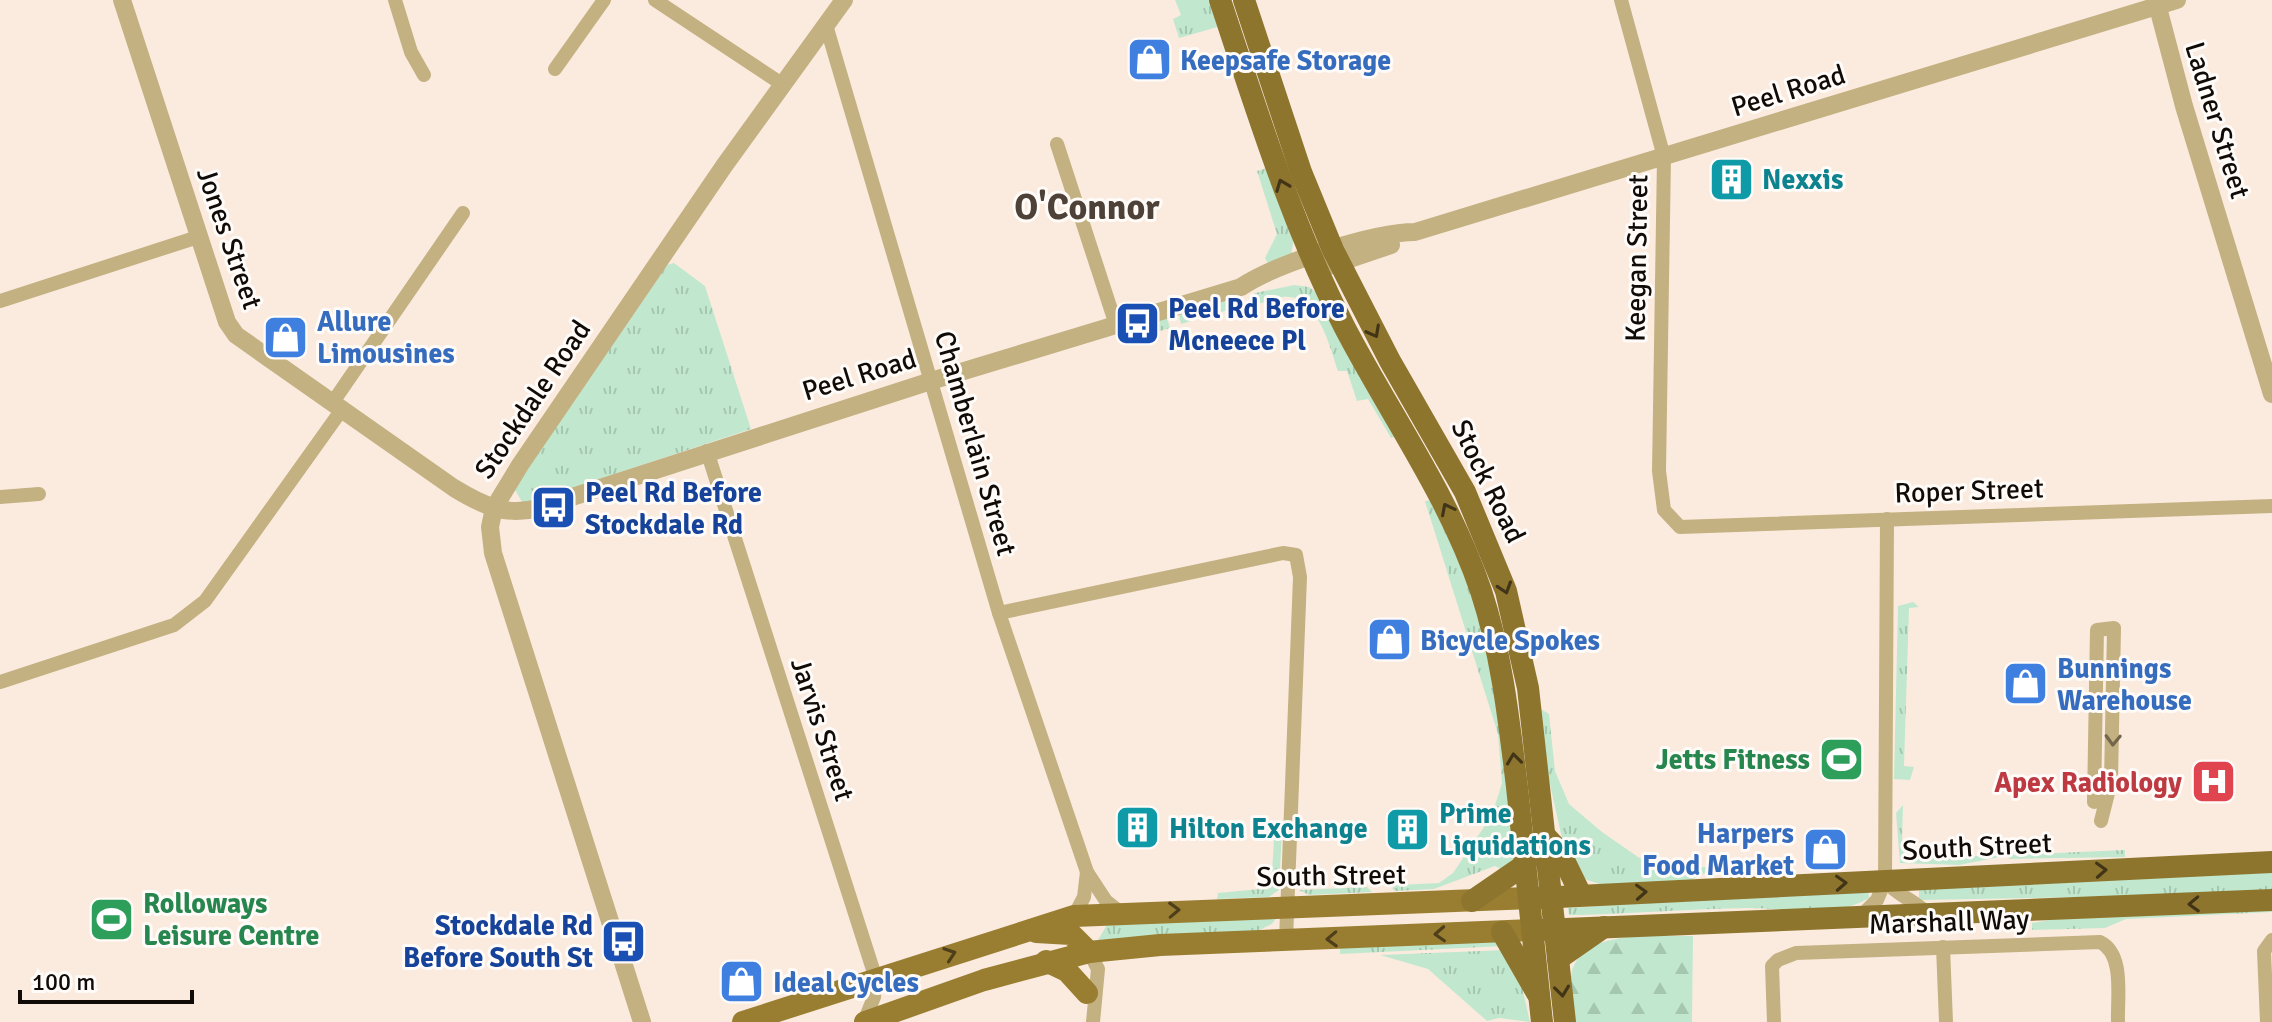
<svg xmlns="http://www.w3.org/2000/svg" width="2272" height="1022" font-family="Signika,sans-serif">
  <defs>
    <pattern id="grass-tufts" width="24" height="20" patternUnits="userSpaceOnUse" patternTransform="scale(2)"><rect width="24" height="20" fill="#c1e8ce"/><path d="M3 7l-1-3M5 7V3M7 7l1-3M15 17l-1-3M17 17v-4M19 17l1-3" fill="none" stroke="#a5c6af"/></pattern>
    <pattern id="forest-firs" width="22" height="20" patternUnits="userSpaceOnUse" patternTransform="scale(2)"><rect width="22" height="20" fill="#c1e8ce"/><path d="M5 1l3.5 6h-7zM16 11l3.5 6h-7z" fill="#a5c6af"/></pattern>
  </defs>
  <rect width="100%" height="100%" fill="#fbebdf"/>
  <g fill="url(#grass-tufts)">
    <polygon points="1175,0 1213,0 1221,26 1179,38 1173,19 1181,15"/>
    <polygon points="1267,168 1294,238 1291,255 1268,264 1265,258 1277,234 1257,171"/>
    <polygon points="674,263 705,286 751,429 530,502 522,502 514,488 667,265"/>
    <path d="M1294,285l15,2 9,7 80,141 -7,3 -23,-39 -11,2 -10,-30h-9c-8,-24 -21,-79 -56,-74 -8,1 -16,5 -24,7l-6,-5 3,-6z"/>
    <polygon points="1229,299 1239,303 1238,307 1181,324 1179,315"/>
    <polygon points="1167,318 1170,328 1130,340 1128,330 1135,325 1137,329 1147,326 1146,321"/>
    <polygon points="1434,500 1452,535 1491,657 1516,858 1509,873 1495,866 1434,889 1395,891 1392,888 1397,885 1439,883 1453,873 1492,815 1502,783 1498,734 1425,501"/>
    <polygon points="1913,602 1919,607 1909,608 1904,766 1914,767 1910,780 1894,779 1898,606"/>
    <polygon points="1539,708 1549,714 1555,771 1569,804 1602,832 1638,857 1666,870 1753,863 1754,866 1750,870 1707,872 1691,880 1606,886 1587,880 1578,873 1563,843 1544,757"/>
    <polygon points="1903,805 1902,840 1913,856 2005,856 1959,865 1900,863 1896,813"/>
    <polygon points="1282,831 1279,890 1269,897 1217,899 1218,893 1271,888 1274,839 1263,832"/>
    <polygon points="2125,850 2125,857 2009,859 2008,855"/>
    <polygon points="2272,871 2272,894 1919,900 1919,886"/>
    <polygon points="1367,887 1372,892 1309,895 1299,890"/>
    <path d="M1868,888l1,10c-37,22 -81,10 -121,10 -56,1 -112,5 -167,7h-12l-1,-7z"/>
    <polygon points="2272,907 2272,912 2126,919 2105,928 2032,930 2032,923 2068,917"/>
    <polygon points="1277,917 1272,924 1251,934 1098,940 1108,923"/>
    <polygon points="1496,940 1505,946 1340,954 1340,946"/>
    <polygon points="1505,950 1519,974 1530,1022 1499,1018 1487,1021 1428,969 1380,955"/>
  </g>
  <path fill="url(#forest-firs)" d="M1693,936l-1,86h-119c-1,-14 -3,-30 -2,-45 6,-50 87,-40 122,-41z"/>
  <g fill="none" stroke-linecap="round" stroke-linejoin="round">
    <g stroke="#c4b182" stroke-width="14">
      <polyline points="395,0 411,52 424,75"/>
      <polyline points="655,0 782,84"/>
      <polyline points="1621,0 1664,157 1659,471 1664,510 1680,527 2272,506"/>
      <polyline points="826,25 999,613 1087,872 1106,901 1120,912"/>
      <polyline points="555,69 604,0"/>
      <polyline points="1057,144 1116,325"/>
      <polyline points="0,301 198,237"/>
      <polyline points="333,402 463,213"/>
      <polyline points="707,451 876,979 874,997 864,1022"/>
      <polyline points="0,497 39,494"/>
      <polyline points="999,613 1283,553 1296,555 1300,577 1286,940"/>
      <polyline points="0,682 174,625 205,601 343,408"/>
      <polyline points="2094,802 2097,630 2114,628 2111,781 2101,821"/>
      <path d="M1885,881c13,15 29,19 43,33"/>
      <polyline points="1074,916 1084,897 1087,872"/>
      <polyline points="1860,917 1877,900 1885,881 1887,519"/>
      <polyline points="1943,947 1946,1022"/>
      <polyline points="1089,952 1098,969 1093,1022"/>
      <path d="M1774,1022l-2,-56 6,-6 18,-7 304,-11c25,12 17,56 18,80"/>
      <polyline points="2267,1022 2264,951 2272,940"/>
    </g>
    <g stroke="#c4b182" stroke-width="18">
      <path d="M122,0l105,322 9,13 218,153c28,17 52,29 84,20l393,-127 310,-94c34,-23 133,-55 174,-55l762,-232"/>
      <polyline points="2156,0 2184,106 2272,394"/>
      <polyline points="1329,266 1391,245"/>
      <polyline points="642,1022 493,553 490,527 494,508 520,465 724,166 844,0"/>
    </g>
    <g stroke="#997e31" stroke-width="22">
      <polyline points="1036,932 1071,934 1089,952"/>
      <polyline points="1046,961 1067,971 1087,993"/>
      <polyline points="743,1022 1074,916 1529,898"/>
      <polyline points="865,1022 984,980 1089,952 1160,945 1532,930"/>
    </g>
    <g stroke="#8e752e" stroke-width="22">
      <path d="M1220,0c37,111 71,223 125,328 46,88 104,168 136,263 21,64 28,130 36,196 9,78 16,157 25,235"/>
      <polyline points="1244,0 1301,172 1333,250 1390,361 1465,492 1506,591 1528,688 1565,1022"/>
      <polyline points="1547,838 1560,852 1581,895"/>
      <polyline points="1538,898 2272,862"/>
      <polyline points="1472,901 1526,864"/>
      <polyline points="1541,930 2272,900"/>
      <polyline points="1502,932 1537,993"/>
      <polyline points="1558,959 1604,927"/>
    </g>
  </g>
  <defs><path id="oneway-chevron" d="M-2-3.5L2.5 0L-2 3.5" fill="none" stroke-width="1.6" stroke-linecap="round" stroke-linejoin="round" transform="scale(2)"/></defs>
  <g stroke="#423517">
    <use href="#oneway-chevron" transform="translate(1282 185) rotate(-111)"/>
    <use href="#oneway-chevron" transform="translate(1374 332) rotate(62)"/>
    <use href="#oneway-chevron" transform="translate(1447 509) rotate(-117)"/>
    <use href="#oneway-chevron" transform="translate(1505 588) rotate(72)"/>
    <use href="#oneway-chevron" transform="translate(1514 759) rotate(-97)"/>
    <use href="#oneway-chevron" transform="translate(2101 870) rotate(-3)"/>
    <use href="#oneway-chevron" transform="translate(1841 883) rotate(-3)"/>
    <use href="#oneway-chevron" transform="translate(1641 892) rotate(-3)"/>
    <use href="#oneway-chevron" transform="translate(2194 904) rotate(178)"/>
    <use href="#oneway-chevron" transform="translate(1562 991) rotate(83)"/>
  </g>
  <use stroke="#73664b" href="#oneway-chevron" transform="translate(2113 740) rotate(92)"/>
  <g stroke="#4e3f1a">
    <use href="#oneway-chevron" transform="translate(1174 910) rotate(-2)"/>
    <use href="#oneway-chevron" transform="translate(1440 934) rotate(177)"/>
    <use href="#oneway-chevron" transform="translate(1332 939) rotate(178)"/>
    <use href="#oneway-chevron" transform="translate(950 954) rotate(-19)"/>
  </g>
  <defs>
    <symbol id="shop-square" viewBox="-11 -11 22 22"><rect x="-9" y="-9" width="18" height="18" rx="4" fill="#3f7fe0" stroke="#fefbf8"/><path d="M-5-2.5h2.3a2.7 3.5 0 0 1 5.4 0H5L5.5 6h-11ZM-1.5-2.5h3a1.5 2.3 0 0 0-3 0Z" fill="#fff"/></symbol>
    <symbol id="building-square" viewBox="-11 -11 22 22"><rect x="-9" y="-9" width="18" height="18" rx="4" fill="#0f9aa8" stroke="#fefbf8"/><path d="M-4-6H4V6H1V3H-1V6H-4ZM-2.5-4.3h1.7v1.8h-1.7ZM.8-4.3h1.7v1.8H.8ZM-2.5-1h1.7V.8h-1.7ZM.8-1h1.7V.8H.8Z" fill="#fff"/></symbol>
    <symbol id="bus-square" viewBox="-11 -11 22 22"><rect x="-9" y="-9" width="18" height="18" rx="4" fill="#1a4fb4" stroke="#fefbf8"/><path d="M-5-6H5V4H4V6H2V4H-2V6H-4V4H-5ZM-3.5-4V0h7V-4ZM-3.5 1.2v1.5H-2V1.2ZM2 1.2v1.5H3.5V1.2Z" fill="#fff"/></symbol>
    <symbol id="stadium-square" viewBox="-11 -11 22 22"><rect x="-9" y="-9" width="18" height="18" rx="4" fill="#2e9e5b" stroke="#fefbf8"/><path d="M0-5a6.5 5 0 1 0 0 10a6.5 5 0 1 0 0-10ZM-3.5-1.8h7v3.6h-7Z" fill="#fff"/></symbol>
    <symbol id="hospital-square" viewBox="-11 -11 22 22"><rect x="-9" y="-9" width="18" height="18" rx="4" fill="#e0444e" stroke="#fefbf8"/><path d="M-5-5h3v3.5h4V-5h3V5h-3V1.5h-4V5h-3Z" fill="#fff"/></symbol>
  </defs>
  <g fill-rule="evenodd">
    <use href="#shop-square" x="1124" y="34" width="51" height="51"/>
    <use href="#building-square" x="1706" y="154" width="51" height="51"/>
    <use href="#bus-square" x="1112" y="298" width="51" height="51"/>
    <use href="#shop-square" x="260" y="312" width="51" height="51"/>
    <use href="#bus-square" x="528" y="482" width="51" height="51"/>
    <use href="#shop-square" x="1364" y="614" width="51" height="51"/>
    <use href="#shop-square" x="2000" y="658" width="51" height="51"/>
    <use href="#stadium-square" x="1816" y="734" width="51" height="51"/>
    <use href="#hospital-square" x="2188" y="756" width="51" height="51"/>
    <use href="#building-square" x="1112" y="802" width="51" height="51"/>
    <use href="#building-square" x="1382" y="804" width="51" height="51"/>
    <use href="#shop-square" x="1800" y="824" width="51" height="51"/>
    <use href="#stadium-square" x="86" y="894" width="51" height="51"/>
    <use href="#bus-square" x="598" y="916" width="51" height="51"/>
    <use href="#shop-square" x="716" y="956" width="51" height="51"/>
  </g>
  <g text-anchor="middle" stroke-width="6" stroke-linejoin="round" paint-order="stroke">
    <g font-size="28" font-weight="bold" fill="#366cbe" stroke="#fefbf8" text-anchor="start">
      <text x="1180" y="70">Keepsafe Storage</text>
      <text x="317" y="331">Allure<tspan x="317" dy="32">Limousines</tspan></text>
      <text x="1420" y="650">Bicycle Spokes</text>
      <text x="2057" y="678">Bunnings<tspan x="2057" dy="32">Warehouse</tspan></text>
      <text x="1794" y="843" text-anchor="end">Harpers<tspan x="1794" dy="32">Food Market</tspan></text>
      <text x="773" y="992">Ideal Cycles</text>
    </g>
    <g font-size="28" fill="#100b07" stroke="#fefbf8">
      <text transform="translate(1788 90) rotate(-17)" y="10">Peel Road</text>
      <text transform="translate(2218 120) rotate(73)" y="10">Ladner Street</text>
      <text transform="translate(230 238) rotate(71)" y="10">Jones Street</text>
      <text transform="translate(1636 258) rotate(-89)" y="10">Keegan Street</text>
      <text transform="translate(859 374) rotate(-17)" y="10">Peel Road</text>
      <text transform="translate(532 399) rotate(-56)" y="10">Stockdale Road</text>
      <text transform="translate(976 443) rotate(74)" y="10">Chamberlain Street</text>
      <text transform="translate(1489 481) rotate(64)" y="10">Stock Road</text>
      <text transform="translate(1969 490) rotate(-2)" y="10">Roper Street</text>
      <text transform="translate(823 729) rotate(72)" y="10">Jarvis Street</text>
      <text transform="translate(1977 846) rotate(-3)" y="10">South Street</text>
      <text transform="translate(1331 875) rotate(-1)" y="10">South Street</text>
      <text transform="translate(1949 921) rotate(-2)" y="10">Marshall Way</text>
    </g>
    <g font-size="28" font-weight="bold" fill="#0d838f" stroke="#fefbf8" text-anchor="start">
      <text x="1762" y="189">Nexxis</text>
      <text x="1439" y="823">Prime<tspan x="1439" dy="32">Liquidations</tspan></text>
      <text x="1169" y="838">Hilton Exchange</text>
    </g>
    <g font-size="28" font-weight="bold" fill="#164399" stroke="#fefbf8" text-anchor="start">
      <text x="1168" y="318">Peel Rd Before<tspan x="1168" dy="32">Mcneece Pl</tspan></text>
      <text x="585" y="502">Peel Rd Before<tspan x="585" dy="32">Stockdale Rd</tspan></text>
      <text x="593" y="935" text-anchor="end">Stockdale Rd<tspan x="593" dy="32">Before South St</tspan></text>
    </g>
    <g font-size="28" font-weight="bold" fill="#27864d" stroke="#fefbf8" text-anchor="end">
      <text x="1810" y="769">Jetts Fitness</text>
      <text x="143" y="913" text-anchor="start">Rolloways<tspan x="143" dy="32">Leisure Centre</tspan></text>
    </g>
    <g font-size="28" font-weight="bold" fill="#be3a42" stroke="#fefbf8" text-anchor="end">
      <text x="2182" y="792">Apex Radiology</text>
    </g>
    <g font-size="36" font-weight="bold" fill="#4e4137" stroke="#fefbf8">
      <text x="1087" y="219">O'Connor</text>
    </g>
  </g>
  <path d="M20 990v12h172v-12" fill="none" stroke="#100b07" stroke-width="4"/>
  <text x="32" y="990" font-size="24" fill="#100b07" stroke="#fefbf8" stroke-width="6" paint-order="stroke">100 m</text>
</svg>
